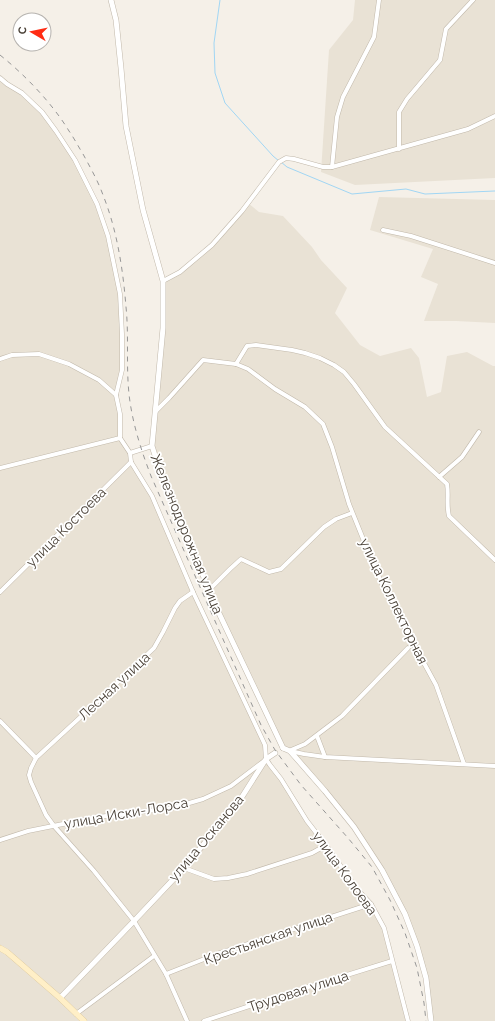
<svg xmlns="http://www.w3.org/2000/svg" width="495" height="1021" font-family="Raleway,sans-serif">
  <rect width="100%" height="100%" fill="#f5f0e8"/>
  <g fill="#e9e2d5">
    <polygon points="355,0 495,0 495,178 355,185 321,172 329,50 353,20"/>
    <polygon points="0,78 22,93 42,112 75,160 97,204 108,236 120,294 122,370 116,395 120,414 120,438 130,453 131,462 152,496 193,592 265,745 266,759 307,821 356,888 371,904 384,928 408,1021 0,1021"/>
    <polygon points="379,197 495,200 495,323 456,321 424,321 438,284 421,277 433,249 370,230"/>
    <polygon points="248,203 259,212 283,216 312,247 321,260 347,288 335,313 360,345 380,356 411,348 419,358 427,397 441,392 447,356 467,352 493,366 495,366 495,1021 431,1021 426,978 405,914 354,827 290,751 283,748 217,609 160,471 152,440 163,328 163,281 180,272 212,245"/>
  </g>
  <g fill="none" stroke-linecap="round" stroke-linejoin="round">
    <g stroke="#a1d6f4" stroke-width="1">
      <polyline points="220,0 214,43 215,73 225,103 273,156 279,161"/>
      <polyline points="281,162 287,167 352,194 406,189 425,194 495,191"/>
    </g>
    <defs>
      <g id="minor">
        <polyline points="0,78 7,84 22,93 42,112 56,131 75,160 97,204 108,236 120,294 122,334 122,370 116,395 120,414 120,438 130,453 131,462 152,496 193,592 265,745 266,759 270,765 281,779 307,821 328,848 356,888 371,904 384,928 408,1021"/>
        <polyline points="399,149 399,112 407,99 440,60 446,29 473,0"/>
        <polyline points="332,167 337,117 343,97 374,37 379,0"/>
        <polyline points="383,230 411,236 495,263"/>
        <polyline points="163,281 180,272 212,245 242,211 279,162 286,158 294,159 323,167 332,167 468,129 495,116"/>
        <polyline points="0,359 12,355 39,354 69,364 99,380 116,395"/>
        <path d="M236,364l11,-18 9,-1 36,5 13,3 15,5 14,7 10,7 10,12 31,43 62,57c2,11 -1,20 2,32l46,44"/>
        <polyline points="156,411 169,398 203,360 236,364 248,369 275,389 305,407 323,424 332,447 349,504 374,566 388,597 436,685 464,764"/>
        <polyline points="130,453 152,446"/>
        <polyline points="0,468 120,438"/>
        <polyline points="439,477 462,457 479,432"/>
        <polyline points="209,590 230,569 241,559 269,572 281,569 324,527 336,519 352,513"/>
        <polyline points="0,592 131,462"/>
        <polyline points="0,721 36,758"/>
        <polyline points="317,736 325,757"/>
        <polyline points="291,750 305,744 342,716 408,648"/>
        <polyline points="290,751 304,754 325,757 495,766"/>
        <polyline points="0,840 28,831 98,817 172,808 203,799 231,786 264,761"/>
        <polyline points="184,868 214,879 228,878 247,874 312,853 321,848 331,853"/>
        <polyline points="166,974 217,954 371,904"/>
        <polyline points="76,1014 154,956"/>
        <polyline points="187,1021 166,974 134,921 94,871 54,826 46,815 31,782 29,775 31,768 36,758 86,712 154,648 163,632 175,608 180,601 193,592"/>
        <polyline points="204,1021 292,992 392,961"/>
      </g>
      <g id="tertiary">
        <polyline points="111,0 116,20 121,68 126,126 143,210 163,281 163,328 152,446 160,471 217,609 283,748"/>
        <polyline points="283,748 290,751 325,791 354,827 382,870 405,914 417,946 426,978 431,1021"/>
        <polyline points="60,998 134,921 184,868 240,800 266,759 275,753"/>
      </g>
      <polyline id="secondary" points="0,948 7,952 60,998 84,1021"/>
    </defs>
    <use href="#minor" stroke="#c1b8aa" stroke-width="5"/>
    <use href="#tertiary" stroke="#c1b8aa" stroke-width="6"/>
    <use href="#secondary" stroke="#dac597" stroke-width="6"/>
    <use href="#minor" stroke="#fff" stroke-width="4"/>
    <use href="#tertiary" stroke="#fff" stroke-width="5"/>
    <use href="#secondary" stroke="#ffefc7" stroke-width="5.5"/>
    <path stroke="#979797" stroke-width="1" stroke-dasharray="5 5" stroke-linecap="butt" d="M0,55c25,20 52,48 69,76 5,7 9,15 14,23 7,13 15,27 20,41 14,35 20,74 23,112 3,29 0,58 3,87 3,28 12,56 22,82l94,213 16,36 14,25 26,35 47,53 24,29 18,33 15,33 12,35 7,35 2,18"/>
  </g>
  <g text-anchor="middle" stroke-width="3.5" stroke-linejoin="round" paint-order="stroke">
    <g font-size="14" fill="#494036" stroke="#fff">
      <text transform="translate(66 527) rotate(-45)" y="5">улица Костоева</text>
      <text transform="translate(187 534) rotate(68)" y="5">Железнодорожная улица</text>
      <text transform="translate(394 601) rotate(64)" y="5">улица Коллекторная</text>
      <text transform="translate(114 686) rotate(-43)" y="5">Лесная улица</text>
      <text transform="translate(126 813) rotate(-10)" y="5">улица Иски-Лорса</text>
      <text transform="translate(206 838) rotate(-50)" y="5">улица Осканова</text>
      <text transform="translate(345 873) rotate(54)" y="5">улица Колоева</text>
      <text transform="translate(268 938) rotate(-19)" y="5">Крестьянская улица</text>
      <text transform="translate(298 991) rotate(-18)" y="5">Трудовая улица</text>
    </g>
  </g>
  <g transform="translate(32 32) rotate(279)"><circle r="19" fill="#ffffff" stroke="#b6b3af"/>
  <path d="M0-3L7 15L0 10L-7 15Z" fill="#ff2c14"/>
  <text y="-6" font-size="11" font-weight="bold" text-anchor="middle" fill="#494036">С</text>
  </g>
</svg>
